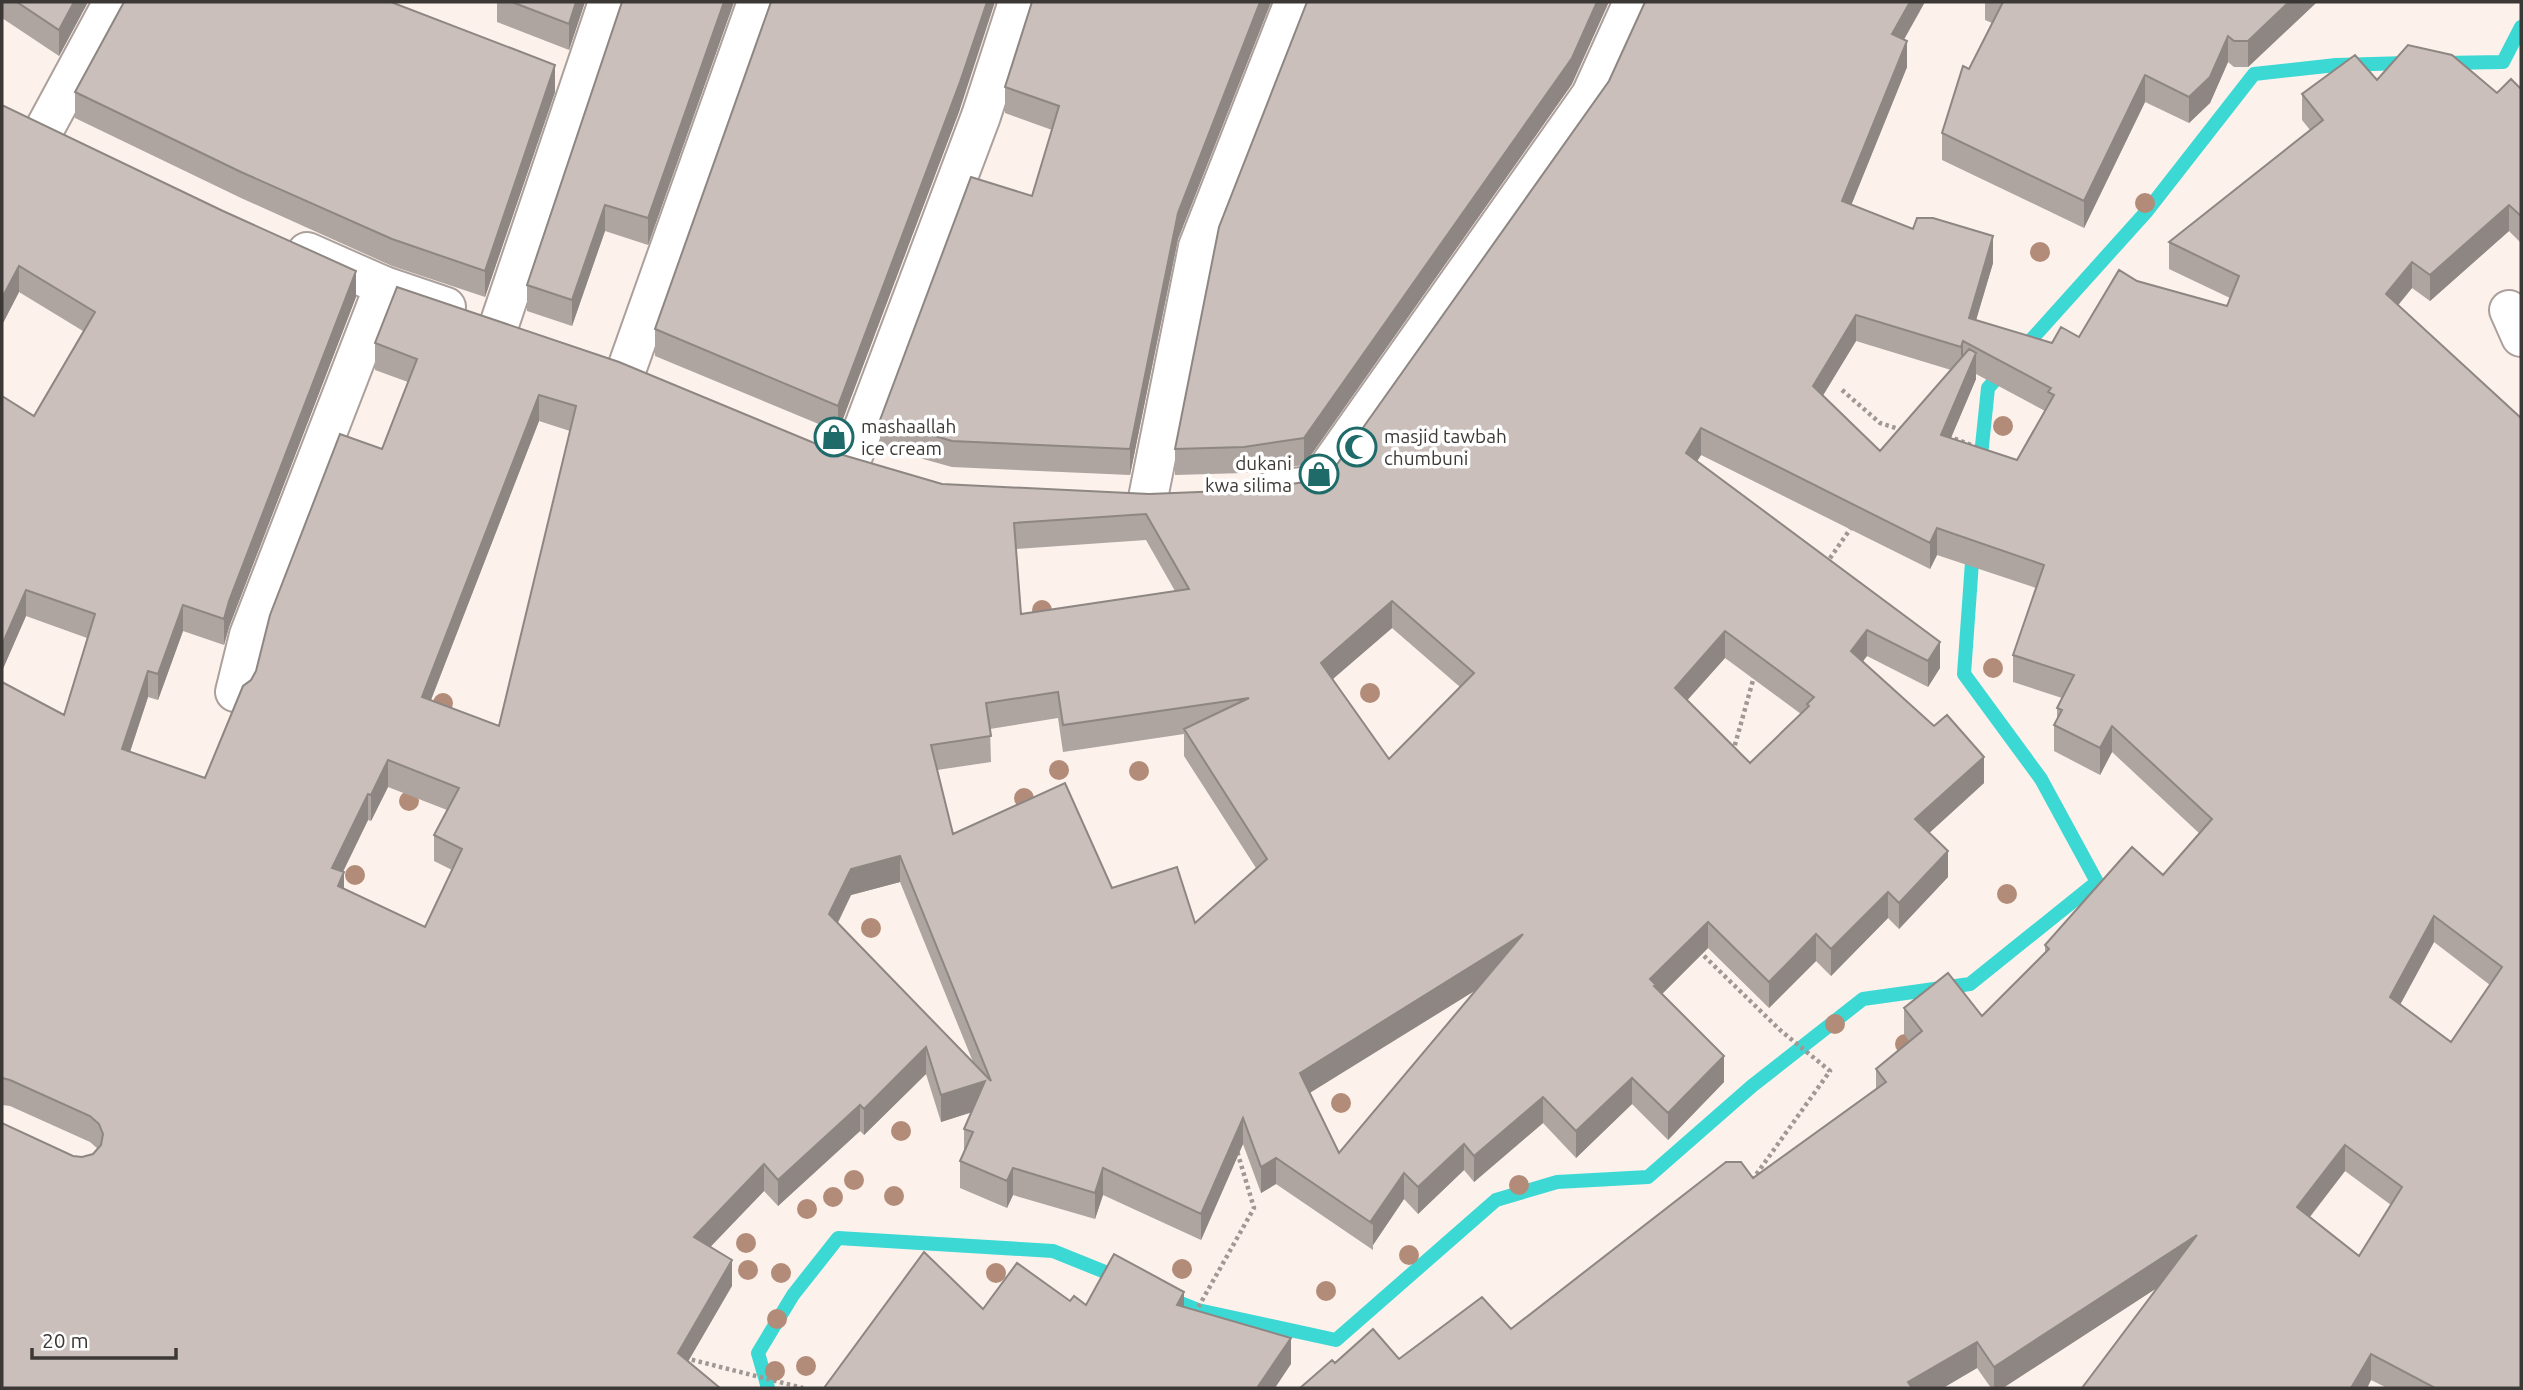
<svg xmlns="http://www.w3.org/2000/svg" width="2523" height="1390" font-family="Ubuntu,sans-serif">
  <rect width="100%" height="100%" fill="#fdf1eb"/>
  <g fill="none" stroke-linecap="round" stroke-linejoin="round">
    <g stroke="#3cd8d4" stroke-width="14">
      <polyline points="2442,63 2503,62 2521,27"/>
      <polyline points="2022,350 2147,211 2254,74 2336,65 2408,63"/>
      <polyline points="1980,465 1988,388 2004,370"/>
      <polyline points="1168,1298 1198,1310 1336,1340 1496,1200 1557,1182 1648,1177 1752,1086 1863,999 1970,984 2097,882 2041,779 1964,674 1973,548"/>
      <polyline points="768,1388 758,1353 793,1295 838,1238 1053,1251 1120,1278"/>
    </g>
    <defs>
      <g id="minor">
        <polyline points="45,128 113,2"/>
        <polyline points="307,252 384,286 446,307"/>
        <polyline points="2509,310 2521,337"/>
        <polyline points="499,325 608,2"/>
        <polyline points="627,368 757,2"/>
        <polyline points="851,461 981,116 1018,2"/>
        <polyline points="1271,491 1316,485 1591,95 1633,2"/>
        <polyline points="1148,498 1198,247 1294,2"/>
        <polyline points="235,692 249,635 384,286"/>
      </g>
    </defs>
    <use href="#minor" stroke="#aba09b" stroke-width="42"/>
    <g stroke="#a09894" stroke-width="4.5" stroke-dasharray="3.5 3.5" stroke-linecap="butt">
      <polyline points="1842,390 1880,423 1902,430"/>
      <polyline points="1948,436 1976,447"/>
      <polyline points="1826,564 1853,525"/>
      <polyline points="1733,752 1755,673"/>
      <polyline points="1699,951 1780,1030 1830,1071 1753,1179"/>
      <polyline points="1195,1313 1254,1208 1237,1151"/>
      <polyline points="685,1358 803,1388"/>
    </g>
    <use href="#minor" stroke="#fff" stroke-width="38"/>
  </g>
  <g fill="#b28c79">
    <circle cx="2145" cy="203" r="10"/>
    <circle cx="2040" cy="252" r="10"/>
    <circle cx="2003" cy="426" r="10"/>
    <circle cx="1042" cy="610" r="10"/>
    <circle cx="1993" cy="668" r="10"/>
    <circle cx="1370" cy="693" r="10"/>
    <circle cx="443" cy="703" r="10"/>
    <circle cx="1059" cy="770" r="10"/>
    <circle cx="1139" cy="771" r="10"/>
    <circle cx="1024" cy="798" r="10"/>
    <circle cx="409" cy="801" r="10"/>
    <circle cx="355" cy="875" r="10"/>
    <circle cx="2007" cy="894" r="10"/>
    <circle cx="871" cy="928" r="10"/>
    <circle cx="1835" cy="1024" r="10"/>
    <circle cx="1905" cy="1044" r="10"/>
    <circle cx="1341" cy="1103" r="10"/>
    <circle cx="901" cy="1131" r="10"/>
    <circle cx="854" cy="1180" r="10"/>
    <circle cx="1519" cy="1185" r="10"/>
    <circle cx="894" cy="1196" r="10"/>
    <circle cx="833" cy="1197" r="10"/>
    <circle cx="807" cy="1209" r="10"/>
    <circle cx="746" cy="1243" r="10"/>
    <circle cx="1409" cy="1255" r="10"/>
    <circle cx="1182" cy="1269" r="10"/>
    <circle cx="748" cy="1270" r="10"/>
    <circle cx="781" cy="1273" r="10"/>
    <circle cx="996" cy="1273" r="10"/>
    <circle cx="1326" cy="1291" r="10"/>
    <circle cx="777" cy="1319" r="10"/>
    <circle cx="806" cy="1366" r="10"/>
    <circle cx="775" cy="1371" r="10"/>
  </g>
  <g fill="#aea4a0" fill-rule="evenodd">
    <polygon points="2,2 88,2 59,56 2,18"/>
    <polygon points="497,2 585,2 569,50 497,22"/>
    <polygon points="622,2 734,2 648,245 605,231 572,326 527,311 527,285"/>
    <polygon points="1032,2 1271,2 1178,239 1130,475 952,467 880,447 880,420 1032,196 1052,130 1005,113 1005,87"/>
    <polygon points="1985,2 2317,2 2248,67 2234,67 2228,62 2210,103 2189,123 2145,102 2084,228 1942,160 1942,133 1969,69 1992,23 1985,20"/>
    <path d="M1904,40l3,27 -56,138 142,58 -17,57 76,23 27,-6 58,-56 90,25 3,-8 -61,-29v-27l141,-112 -8,-10v-26l75,-14 120,13 24,-4v154l-12,-12 -79,70 -18,-13 -14,17 123,113v970h-134l-16,-8 -4,8h-285l76,-101 -155,101h-12l-14,-20 -34,20h-643l35,-25 64,-4 112,-30 242,-151 123,-89v-20l33,-28 -5,-7v-26l78,8 63,-62v-9l118,-70 37,-41 -88,-82 -12,23 -46,-24v-26l3,-6v-11l5,-10 -49,-16v-27l23,-67 -99,-33 -7,14 -229,-114 -4,6 243,207 -12,19 -61,-31 -4,5 121,122 -55,50 19,44 -49,52 -11,-11 -57,58 -15,-15 -47,47 -61,-60 -46,46 62,88 -56,58 -36,-36 -56,54 -33,-35 -69,59 -10,-12 -46,44 -14,-15 -31,46v5l-97,-66 -15,9 -18,-49 -42,96 -98,-45 -8,24 -82,-24 -6,13 -47,-20v-27l4,-9v-23l8,-17 -31,10 -15,-48 -62,61 -4,-4 -82,75 -14,-15 -54,56 22,39 -659,-130 9,1 11,-3 5,-5 -8,-7 -80,-36 -8,-1v-423l62,33 23,-77 -61,-22 -24,55v-275l32,20 49,-85 -64,-39 -17,33v-220l354,192 -127,330 -5,18 -41,-14 -25,69 -10,-3 -18,55 75,26 46,-98 131,-231 26,-67 -33,-12v-27l468,112 99,29 207,10 100,-4 70,-10 9,-3zM1856,341l95,29 -71,81 -57,-56zM1976,374l69,37 -28,49 -66,-22 25,-59zM539,421l31,10 -71,295 -68,-26zM1146,540l29,51 -154,23 -5,-65zM1392,628l68,59 -71,72 -56,-80zM1725,658l76,56 -51,49 -63,-63zM1058,718l5,34 121,-18v22l72,112 -61,55 -83,-35 -159,-54 -16,-64 54,-8 -1,-33zM388,787l59,23 -13,25v26l18,9 -27,57 -81,-38 -1,-17 25,-52 3,1zM900,882l73,180 -135,-139 13,-28zM2434,942l56,43 -39,57 -51,-37zM1476,989l-137,164 -30,-60zM2345,1171l46,34 -32,51 -49,-39z"/>
    <polygon points="1572,84 1304,465 1244,473 1175,475 1175,449"/>
    <polygon points="75,92 555,92 485,297 392,266 241,198 75,118"/>
    <polygon points="960,109 838,432 655,356 655,329"/>
  </g>
  <g fill="#8d8682">
    <polygon points="74,2 88,2 59,56 59,30"/>
    <polygon points="576,2 585,2 569,50 569,24"/>
    <polygon points="724,2 734,2 648,245 648,218"/>
    <polygon points="987,2 995,2 960,109 838,432 838,406"/>
    <polygon points="1260,2 1271,2 1178,239 1130,475 1130,449 1178,213"/>
    <polygon points="1597,2 1609,2 1572,84 1304,465 1304,438"/>
    <polygon points="1910,2 1925,2 1892,61 1892,34"/>
    <polygon points="2289,2 2317,2 2248,67 2248,41"/>
    <polygon points="2228,36 2228,62 2210,103 2189,123 2189,97"/>
    <polygon points="1907,41 1907,67 1842,228 1842,201"/>
    <polygon points="555,65 555,92 485,297 485,271"/>
    <polygon points="2145,75 2145,102 2084,228 2084,201"/>
    <polygon points="605,205 605,231 572,326 572,300"/>
    <polygon points="2509,205 2509,231 2430,301 2430,275"/>
    <polygon points="1993,236 1993,263 1969,344 1969,318"/>
    <polygon points="2412,262 2412,288 2386,320 2386,294"/>
    <polygon points="19,266 19,292 2,325 2,298"/>
    <polygon points="356,271 356,297 229,627 224,645 224,619 229,601"/>
    <polygon points="1856,315 1856,341 1813,412 1813,386"/>
    <polygon points="1963,341 1963,367 1961,373 1961,347"/>
    <polygon points="1976,353 1976,379 1941,461 1941,435"/>
    <polygon points="539,395 539,421 422,723 422,697"/>
    <polygon points="1701,428 1701,455 1686,479 1686,453"/>
    <polygon points="1937,528 1937,555 1930,569 1930,543"/>
    <polygon points="26,590 26,616 2,671 2,645"/>
    <polygon points="1392,601 1392,628 1321,689 1321,663"/>
    <polygon points="183,605 183,631 158,700 158,674"/>
    <polygon points="1867,630 1867,656 1851,677 1851,651"/>
    <polygon points="1725,631 1725,658 1675,714 1675,688"/>
    <polygon points="1940,642 1940,668 1928,687 1928,661"/>
    <polygon points="148,671 148,697 122,776 122,749"/>
    <polygon points="2112,726 2112,752 2100,775 2100,748"/>
    <polygon points="1984,757 1984,783 1915,846 1915,819"/>
    <polygon points="388,760 388,787 371,821 371,795"/>
    <polygon points="368,794 368,820 332,894 332,868"/>
    <polygon points="1948,851 1948,877 1899,929 1899,903"/>
    <polygon points="900,856 900,882 851,895 829,940 829,914 851,869"/>
    <polygon points="344,872 344,899 338,886"/>
    <polygon points="1888,892 1888,918 1831,976 1831,949"/>
    <polygon points="2434,916 2434,942 2390,1023 2390,997"/>
    <polygon points="1708,922 1708,948 1656,1000 1650,979"/>
    <polygon points="1523,934 1523,961 1300,1099 1300,1073"/>
    <polygon points="1816,934 1816,961 1769,1008 1769,982"/>
    <polygon points="926,1047 926,1074 864,1135 864,1109"/>
    <polygon points="1724,1056 1724,1082 1668,1140 1668,1113"/>
    <polygon points="1632,1078 1632,1104 1576,1158 1576,1131"/>
    <polygon points="985,1081 985,1108 941,1122 941,1095"/>
    <polygon points="1543,1097 1543,1123 1474,1182 1474,1156"/>
    <polygon points="860,1105 860,1131 778,1206 778,1180"/>
    <polygon points="1243,1118 1243,1144 1201,1240 1201,1214"/>
    <polygon points="1464,1144 1464,1170 1418,1214 1418,1187"/>
    <polygon points="2345,1145 2345,1171 2297,1233 2297,1207"/>
    <polygon points="1276,1158 1276,1184 1261,1193 1261,1167"/>
    <polygon points="764,1164 764,1191 694,1264 694,1237"/>
    <polygon points="1013,1168 1013,1195 1007,1208 1007,1181"/>
    <polygon points="1103,1168 1103,1195 1095,1219 1095,1193"/>
    <polygon points="1404,1173 1404,1199 1373,1245 1373,1224 1371,1221"/>
    <polygon points="2197,1235 2197,1262 2003,1388 1994,1388 1994,1367"/>
    <polygon points="732,1260 732,1286 678,1379 678,1353"/>
    <polygon points="1184,1292 1184,1317 1177,1305"/>
    <polygon points="1291,1338 1291,1364 1275,1388 1257,1388"/>
    <polygon points="1977,1342 1977,1368 1943,1388 1908,1388 1908,1382"/>
    <polygon points="2371,1354 2371,1380 2367,1388 2351,1388"/>
  </g>
  <g fill="#cabfba" stroke="#8d8682" stroke-width="2" fill-rule="evenodd">
    <polygon points="17,2 74,2 59,30"/>
    <polygon points="124,2 391,2 555,65 485,271 392,239 241,172 75,92"/>
    <polygon points="512,2 576,2 569,24"/>
    <polygon points="622,2 724,2 648,218 605,205 572,300 527,285"/>
    <polygon points="771,2 987,2 960,82 838,406 655,329"/>
    <polygon points="1032,2 1260,2 1178,213 1130,449 952,441 880,420 971,177 1032,196 1059,106 1005,87"/>
    <polygon points="1307,2 1597,2 1572,58 1304,438 1244,447 1175,449 1219,227"/>
    <path d="M1645,2h265l-18,32 15,7 -65,160 71,28 4,-11h16l60,18 -24,82 83,25 9,-16 18,10 40,-67 18,11 90,25 12,-30 -70,-34 154,-122 -21,-26 53,-39 22,25 31,-35 44,10 45,38 14,-14 10,10v127l-12,-11 -79,70 -18,-13 -26,32 135,124v970h-86l-64,-34 -20,34h-269l115,-153 -203,132 -17,-25 -69,40 4,6h-612l32,-28 3,3 38,-34 26,30 83,-62 29,32 215,-167h15l12,16 133,-96 -10,-13 46,-38 -18,-23 44,-35 34,43 67,-67 -4,-4 87,-98 31,28 49,-56 -100,-93 -12,22 -46,-23 8,-15 -5,-2 17,-33 -61,-20 31,-90 -107,-37 -7,15 -229,-115 -15,25 254,189 -12,19 -61,-31 -16,21 83,75 13,-11 37,42 -69,62 33,32 -49,52 -11,-11 -57,57 -15,-15 -47,48 -61,-60 -58,57 6,6 -2,1 70,70 -56,57 -36,-35 -56,53 -33,-34 -69,59 -10,-12 -46,43 -14,-14 -33,48 2,3 -97,-66 -15,9 -18,-49 -42,96 -98,-46 -8,25 -82,-25 -6,13 -47,-20 13,-29 -9,-3 21,-48 -44,14 -15,-48 -62,62 -4,-4 -82,75 -14,-16 -70,73 38,23 -54,93 42,35h-718v-265l71,33 9,1 11,-3 8,-9 2,-11 -4,-10 -9,-8 -80,-36 -8,-2v-396l62,33 31,-101 -69,-24 -24,55v-249l32,20 61,-104 -76,-46 -17,32v-193l221,106 133,60 -127,330 -5,18 -41,-14 -25,69 -10,-3 -26,78 83,29 38,-92 8,-6 5,-9 14,-56 70,-181 42,15 35,-90 -42,-16 22,-56 222,75 224,93 99,29 207,10 100,-4 70,-10 9,-3 281,-396zM1856,315l105,32 2,-6 88,47 -3,4 6,3 -37,65 -76,-25 35,-82 -7,-4 -89,102 -67,-65zM539,395l37,11 -77,320 -77,-29zM1146,514l43,75 -168,25 -7,-91zM1392,601l82,72 -85,86 -68,-96zM1725,631l89,66 -7,7 2,2 -59,57 -75,-75zM1058,692l5,33 186,-27 -65,31 83,130 -72,64 -18,-56 -65,21 -47,-105 -112,51 -22,-89 60,-9 -5,-33zM388,760l71,28 -25,47 28,14 -37,78 -87,-41 6,-14 -12,-4 36,-74 3,1zM900,856l91,225 -162,-167 22,-45zM2434,916l68,51 -51,75 -61,-45zM1523,934l-184,219 -39,-80zM2345,1145l57,42 -43,69 -62,-49z"/>
    <polygon points="2001,2 2289,2 2248,41 2234,41 2228,36 2210,77 2189,97 2145,75 2084,201 1942,133 1963,66 1969,69 2003,2"/>
    <polygon points="924,1252 983,1309 1017,1263 1070,1301 1074,1296 1086,1305 1114,1254 1184,1292 1177,1305 1291,1338 1257,1388 824,1388"/>
  </g>
  <defs>
    <symbol id="shop-ring" viewBox="-11 -11 22 22"><circle r="9.5" fill="#fff" stroke="#1f6b69" stroke-width="1.5"/><path d="M-5-2.5h2.3a2.7 3.5 0 0 1 5.4 0H5L5.5 6h-11ZM-1.5-2.5h3a1.5 2.3 0 0 0-3 0Z" fill="#1f6b69"/></symbol>
    <symbol id="mosque-ring" viewBox="-11 -11 22 22"><circle r="9.5" fill="#fff" stroke="#1f6b69" stroke-width="1.5"/><path d="M3.5-4.9A6 6 0 1 0 3.5 4.9A5 5 0 1 1 3.5-4.9Z" fill="#1f6b69"/></symbol>
  </defs>
  <g fill-rule="evenodd">
    <use href="#shop-ring" x="812" y="415" width="44" height="44"/>
    <use href="#mosque-ring" x="1335" y="425" width="44" height="44"/>
    <use href="#shop-ring" x="1297" y="452" width="44" height="44"/>
  </g>
  <g text-anchor="middle" stroke-width="7" stroke-linejoin="round" paint-order="stroke">
    <g font-size="19" fill="#3c3836" stroke="#fff" text-anchor="start">
      <text x="861" y="433">mashaallah<tspan x="861" dy="22">ice cream</tspan></text>
      <text x="1384" y="443">masjid tawbah<tspan x="1384" dy="22">chumbuni</tspan></text>
      <text x="1292" y="470" text-anchor="end">dukani<tspan x="1292" dy="22">kwa silima</tspan></text>
    </g>
  </g>
  <rect width="2523" height="1390" fill="none" stroke="#3c3836" stroke-width="7"/>
  <path d="M32 1348v10h144v-10" fill="none" stroke="#3c3836" stroke-width="3.5"/>
  <text x="42" y="1348" font-size="21" fill="#3c3836" stroke="#ffffff" stroke-width="5" paint-order="stroke">20 m</text>
</svg>
